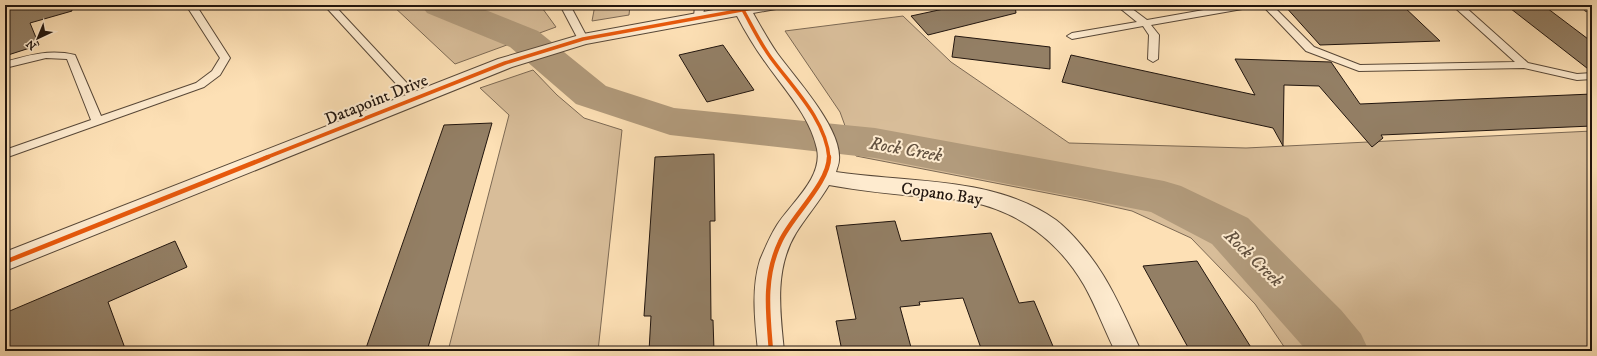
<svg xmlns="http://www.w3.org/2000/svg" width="1597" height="356" font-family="'IM FELL DW Pica',serif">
  <rect width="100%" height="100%" fill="#fde0b5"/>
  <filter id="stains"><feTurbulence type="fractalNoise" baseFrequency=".005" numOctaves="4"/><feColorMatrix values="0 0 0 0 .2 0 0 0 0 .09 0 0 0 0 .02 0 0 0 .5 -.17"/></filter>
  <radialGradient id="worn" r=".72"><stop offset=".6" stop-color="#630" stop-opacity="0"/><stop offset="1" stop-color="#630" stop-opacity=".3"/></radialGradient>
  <g fill="#d8bd99" stroke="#7c6954">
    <polygon points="392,5 540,5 556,27 455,64"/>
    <polygon points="595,5 630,5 629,15 592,21"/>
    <polygon points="903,16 951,62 1069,143 1246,148 1592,131 1592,351 1287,351 1255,304 1191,238 1132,211 1088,201 856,156 840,112 785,31"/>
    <polygon points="533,70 557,95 584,118 622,130 598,351 448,351 509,115 480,88"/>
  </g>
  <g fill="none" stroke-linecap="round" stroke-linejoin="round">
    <polygon fill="#b29b7c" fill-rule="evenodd" points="421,5 473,5 538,31 606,86 674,108 875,128 1164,181 1181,186 1248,218 1341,310 1361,334 1369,351 1307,351 1212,244 1151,212 875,158 670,135 576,104 510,47 427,13"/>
  </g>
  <g fill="#937f65" stroke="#21150e">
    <polygon points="5,5 71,5 72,11 30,23 39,45 5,56"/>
    <polygon points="962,5 1015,5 1016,13 928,35 911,16"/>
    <polygon points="1284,5 1402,5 1440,41 1320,45"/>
    <polygon points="1506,5 1543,5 1592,42 1592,72"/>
    <polygon points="955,36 1050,47 1050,69 952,57"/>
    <polygon points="723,45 754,90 707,102 679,55"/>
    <polygon points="1071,55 1255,95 1235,59 1331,62 1360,104 1592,94 1592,126 1381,135 1383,138 1372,147 1319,86 1284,85 1283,146 1273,128 1062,82"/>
    <polygon points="492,123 427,351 365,351 444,125"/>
    <polygon points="714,154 715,221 710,221 711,320 713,320 714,351 649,351 651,316 644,316 655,157"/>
    <polygon points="895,221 901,241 991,233 1019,303 1034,301 1055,351 982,351 963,298 919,302 920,305 900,307 912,351 842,351 836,321 856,319 836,226"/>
    <polygon points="175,241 187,267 108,302 126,351 5,351 5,313"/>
    <polygon points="1197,261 1252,349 1230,351 1190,351 1143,266"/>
  </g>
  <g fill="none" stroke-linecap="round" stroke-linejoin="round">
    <defs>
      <g id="service">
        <path d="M186,5h10l34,53 -10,17 -16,12 -199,71v-8l86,-30 -24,-61 -21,-1 -41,10v-6c24,-7 45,-13 70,-7l26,61 95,-33 16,-12 8,-13z"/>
        <polygon points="324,5 334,5 419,96 420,98 419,100 411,100"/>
        <polygon points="560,5 570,5 588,39 587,41 579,41"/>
        <polygon points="695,5 705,5 702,19 699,20 694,17"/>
        <polygon points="1116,5 1127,5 1147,20 1232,5 1253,5 1248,8 1151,25 1159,35 1158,59 1153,62 1148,59 1149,35 1143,26 1072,39 1067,36 1072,33 1137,22"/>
        <polygon points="1262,5 1272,5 1314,47 1360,65 1515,62 1452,5 1463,5 1528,63 1577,74 1592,73 1592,79 1577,80 1524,68 1359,71 1306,51"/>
      </g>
      <g id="minor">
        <path d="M741,5h38l-3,4 -23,4c8,14 15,27 24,40 18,25 65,75 62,107 0,4 -2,8 -3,12 72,11 159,4 220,48 17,13 36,37 47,55 15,24 26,51 38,76h-26c-11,-22 -19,-45 -31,-66 -25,-43 -64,-73 -113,-83 -15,-3 -31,-4 -46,-5 -32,-3 -64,-6 -96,-12 -10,17 -23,32 -33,48 -22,36 -16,79 -12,118h-26c-3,-30 -7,-62 2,-91 5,-12 10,-24 17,-35 14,-22 46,-47 40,-76 -7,-33 -33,-60 -51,-86 -11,-15 -20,-30 -29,-47l-151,28 -74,23 -507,204v-19l493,-193 85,-25z"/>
        <polygon points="1581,5 1592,5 1592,12 1586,11"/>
      </g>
    </defs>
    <use href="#service" stroke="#584838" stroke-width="2"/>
    <use href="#minor" stroke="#584838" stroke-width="2"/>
    <use href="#service" fill="#feebcf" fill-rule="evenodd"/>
    <use href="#minor" fill="#feebcf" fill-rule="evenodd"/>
    <defs>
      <g id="cycleway-far1">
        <path d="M743,10c9,16 17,33 28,48 22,30 55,62 58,100"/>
        <polyline points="265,158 505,63 583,39 770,5"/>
      </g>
      <g id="cycleway">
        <polyline points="5,262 268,157"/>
        <path d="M771,351c-3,-38 -8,-73 9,-109 11,-25 49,-59 49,-85"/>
      </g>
    </defs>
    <use href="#cycleway-far1" stroke="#feebcf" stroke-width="5.5"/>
    <use href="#cycleway" stroke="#feebcf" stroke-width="7"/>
    <use href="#cycleway-far1" stroke="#e8590c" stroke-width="3.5"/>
    <use href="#cycleway" stroke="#e8590c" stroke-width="4.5"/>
  </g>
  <g text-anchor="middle" stroke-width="4" stroke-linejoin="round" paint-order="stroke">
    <g font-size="17" fill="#21150e" stroke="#feebcf">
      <text transform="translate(376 99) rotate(-22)" y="6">Datapoint Drive</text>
      <text transform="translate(942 193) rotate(8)" y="6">Copano Bay</text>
    </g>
    <g font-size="18" font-style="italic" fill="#62513f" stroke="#feebcf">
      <text transform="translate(906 149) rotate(10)" y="6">Rock Creek</text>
      <text transform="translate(1254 258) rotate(44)" y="6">Rock Creek</text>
    </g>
  </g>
  <rect width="1597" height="356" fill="none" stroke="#fde0b5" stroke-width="20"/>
  <rect x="6" y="6" width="1585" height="344" fill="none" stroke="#21150e" stroke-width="2"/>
  <rect x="10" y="10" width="1577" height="336" fill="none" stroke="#21150e"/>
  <g transform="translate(38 38) rotate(224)" stroke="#feebcf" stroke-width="3" paint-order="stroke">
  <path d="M0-3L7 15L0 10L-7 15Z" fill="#21150e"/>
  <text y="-6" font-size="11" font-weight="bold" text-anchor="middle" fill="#21150e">N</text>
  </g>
  <rect width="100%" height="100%" filter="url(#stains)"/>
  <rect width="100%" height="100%" fill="url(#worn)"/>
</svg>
